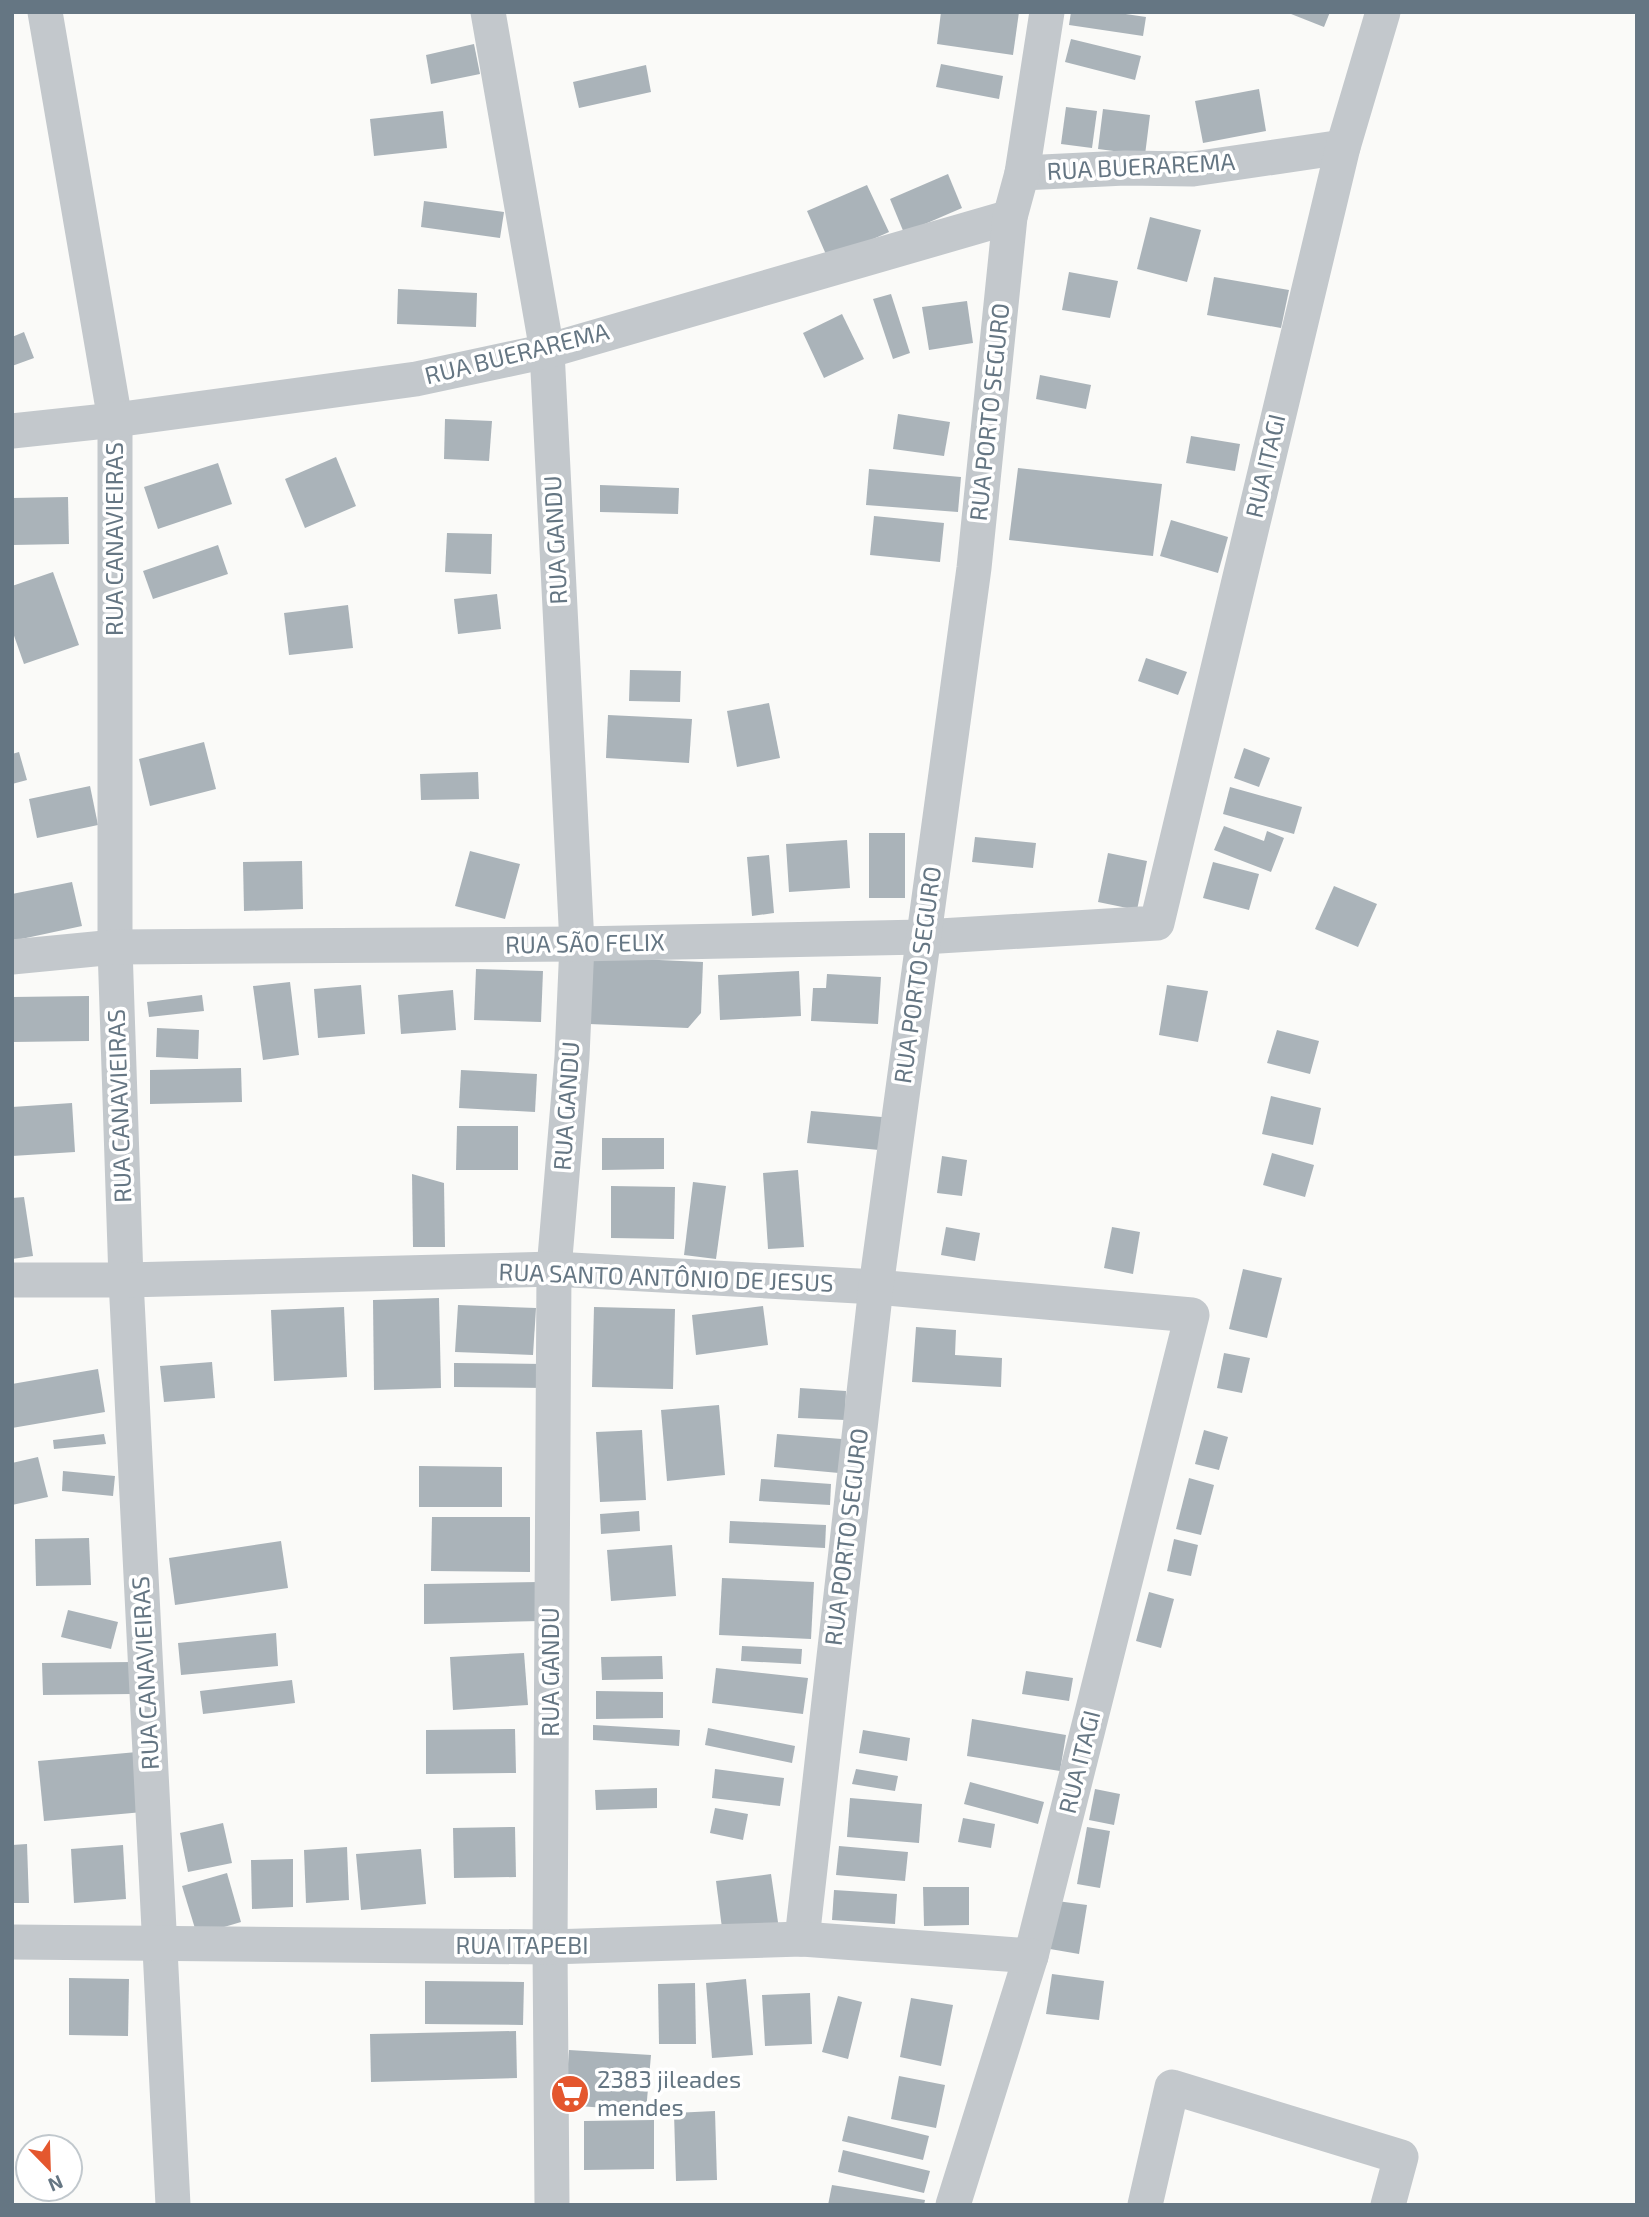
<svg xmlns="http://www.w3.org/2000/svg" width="1649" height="2217" font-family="'Exo 2',sans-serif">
  <rect width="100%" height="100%" fill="#fafaf8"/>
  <g fill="#aab3b9">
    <polygon points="941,12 1019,12 1013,55 937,44"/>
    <polygon points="1071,12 1112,12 1146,17 1143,36 1069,25"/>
    <polygon points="1286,12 1330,12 1324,27"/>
    <polygon points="1071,39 1141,56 1135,80 1065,62"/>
    <polygon points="474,44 480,74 431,84 426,55"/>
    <polygon points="941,64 1003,76 999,99 936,87"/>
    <polygon points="646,65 651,92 579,108 573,82"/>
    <polygon points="1259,89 1266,131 1203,143 1195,101"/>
    <polygon points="1066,107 1097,111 1092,148 1061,144"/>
    <polygon points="1103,109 1150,115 1145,155 1098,149"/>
    <polygon points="443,111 447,148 374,156 370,119"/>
    <polygon points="948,174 962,208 904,233 890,199"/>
    <polygon points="867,185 889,232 828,259 807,211"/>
    <polygon points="424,201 504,212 500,238 421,227"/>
    <polygon points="1150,217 1201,230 1187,282 1137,269"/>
    <polygon points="1069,272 1118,281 1110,318 1062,310"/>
    <polygon points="1214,277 1289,290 1281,328 1207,315"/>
    <polygon points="398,289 477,293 476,327 397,324"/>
    <polygon points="891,294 910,353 893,359 873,299"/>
    <polygon points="967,301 973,343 929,350 922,307"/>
    <polygon points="842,314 864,359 824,378 803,333"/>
    <polygon points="24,332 34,358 12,366 12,337"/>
    <polygon points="1040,375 1091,385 1086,409 1036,399"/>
    <polygon points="898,414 950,422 944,456 893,449"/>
    <polygon points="445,419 492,421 489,461 444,459"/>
    <polygon points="1191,436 1240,444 1235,471 1186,463"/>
    <polygon points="336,457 356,506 305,528 285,479"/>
    <polygon points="218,463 232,504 158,529 144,487"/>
    <polygon points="1018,468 1162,484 1153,556 1009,540"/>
    <polygon points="869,469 961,477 958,512 866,505"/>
    <polygon points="600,485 679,488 678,514 600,512"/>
    <polygon points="68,497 69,544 12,545 12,498"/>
    <polygon points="874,516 944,523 940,562 870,555"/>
    <polygon points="1171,520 1228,537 1218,573 1160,556"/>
    <polygon points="447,533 492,534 491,574 445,572"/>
    <polygon points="218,545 228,574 153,599 143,571"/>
    <polygon points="53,572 79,645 24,664 12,630 12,586"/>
    <polygon points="497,594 501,629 458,634 454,599"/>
    <polygon points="348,605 353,648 289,655 284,613"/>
    <polygon points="1146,658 1187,672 1178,695 1138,681"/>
    <polygon points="630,670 681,671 680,702 629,701"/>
    <polygon points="769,703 780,758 737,767 727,711"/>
    <polygon points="608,715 692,719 689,763 606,758"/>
    <polygon points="204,742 216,789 150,806 139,759"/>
    <polygon points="1244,748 1270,758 1259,787 1234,778"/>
    <polygon points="19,752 27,780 12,784 12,754"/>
    <polygon points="478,772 479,799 421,800 420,774"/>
    <polygon points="90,786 98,825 37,838 29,799"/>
    <polygon points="1230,787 1302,807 1294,834 1223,814"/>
    <polygon points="1224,826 1264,841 1267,831 1284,838 1271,872 1214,850"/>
    <rect x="869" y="833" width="36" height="65"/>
    <polygon points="975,837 1036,843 1033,868 972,862"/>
    <polygon points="847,840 850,888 789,892 786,844"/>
    <polygon points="470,851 520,864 505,919 455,906"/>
    <polygon points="1108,853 1147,861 1137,910 1098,902"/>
    <polygon points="769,855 774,913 752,916 747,857"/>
    <polygon points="302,861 303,909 244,911 243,862"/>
    <polygon points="1213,862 1259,874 1249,910 1203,898"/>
    <polygon points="72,882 82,926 12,941 12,894"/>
    <polygon points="1334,886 1377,904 1358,947 1315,929"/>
    <polygon points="593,957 703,962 701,1013 688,1028 589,1024"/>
    <polygon points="476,969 543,971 541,1022 474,1020"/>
    <polygon points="799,971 801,1016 720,1020 718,975"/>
    <polygon points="827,974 881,977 878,1024 811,1021 813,988 826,988"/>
    <polygon points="290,982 299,1055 263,1060 253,986"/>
    <polygon points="361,985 365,1034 318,1038 314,989"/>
    <polygon points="1167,985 1208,991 1198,1042 1159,1035"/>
    <polygon points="453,990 456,1030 401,1034 398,995"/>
    <polygon points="202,995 204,1011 149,1017 147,1002"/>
    <polygon points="89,996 89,1041 12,1042 12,997"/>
    <polygon points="157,1028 199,1030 198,1059 156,1057"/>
    <polygon points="1277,1030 1319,1041 1310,1074 1267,1063"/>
    <polygon points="241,1068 242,1102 150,1104 150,1070"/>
    <polygon points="461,1070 537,1074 535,1112 459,1108"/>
    <polygon points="1271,1096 1321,1108 1313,1145 1262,1134"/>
    <polygon points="72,1103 75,1152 12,1156 12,1107"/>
    <polygon points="811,1111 882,1117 879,1150 807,1143"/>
    <polygon points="457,1126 518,1126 518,1170 456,1170"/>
    <polygon points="602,1138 664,1138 664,1169 602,1170"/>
    <polygon points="1272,1153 1314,1165 1305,1197 1263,1185"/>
    <polygon points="942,1156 967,1160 962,1196 937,1193"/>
    <polygon points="798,1170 804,1247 768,1249 763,1173"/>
    <polygon points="412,1174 444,1183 445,1247 413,1247"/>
    <polygon points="693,1182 726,1186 716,1259 684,1255"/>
    <polygon points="611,1186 675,1187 674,1239 611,1238"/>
    <polygon points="24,1197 33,1256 12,1259 12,1198"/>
    <polygon points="946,1227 980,1233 975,1261 941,1255"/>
    <polygon points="1112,1227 1140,1232 1133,1274 1104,1268"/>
    <polygon points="1243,1269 1282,1278 1267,1338 1229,1329"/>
    <polygon points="439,1298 441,1388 374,1390 373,1300"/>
    <polygon points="458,1305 536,1308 533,1355 455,1352"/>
    <polygon points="763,1306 768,1345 696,1355 692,1315"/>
    <polygon points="344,1307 347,1377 274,1381 271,1310"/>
    <polygon points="594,1307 675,1309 673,1389 592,1387"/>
    <polygon points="916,1327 956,1330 955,1355 1002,1358 1001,1387 912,1382"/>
    <polygon points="1224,1353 1250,1358 1242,1393 1217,1388"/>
    <polygon points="212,1362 215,1398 164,1402 160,1366"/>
    <polygon points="454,1363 544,1364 544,1388 454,1387"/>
    <polygon points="98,1369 105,1412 12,1428 12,1384"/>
    <polygon points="800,1388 846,1391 845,1420 798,1418"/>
    <polygon points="719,1405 725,1475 667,1481 661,1410"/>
    <polygon points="642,1430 646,1500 600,1502 596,1432"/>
    <polygon points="1204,1430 1228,1437 1219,1470 1195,1464"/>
    <polygon points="104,1434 106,1444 54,1449 53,1440"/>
    <polygon points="777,1434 842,1439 839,1473 774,1467"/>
    <polygon points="38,1457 48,1497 12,1505 12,1463"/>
    <polygon points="419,1466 502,1467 502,1507 419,1507"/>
    <polygon points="63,1471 115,1476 113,1496 62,1491"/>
    <polygon points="1189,1478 1214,1485 1201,1535 1176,1529"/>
    <polygon points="761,1479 831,1484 830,1505 759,1501"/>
    <polygon points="639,1511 640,1531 601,1534 600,1514"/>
    <polygon points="432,1517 530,1517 530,1572 431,1571"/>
    <polygon points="730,1521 826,1525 825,1548 729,1543"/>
    <polygon points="89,1538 91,1585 36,1586 35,1539"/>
    <polygon points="1174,1539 1198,1545 1191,1576 1167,1571"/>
    <polygon points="281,1541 288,1588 175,1605 169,1558"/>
    <polygon points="672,1545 676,1596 611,1601 607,1550"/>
    <polygon points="722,1578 814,1582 811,1639 719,1635"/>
    <polygon points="539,1582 540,1621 424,1624 424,1584"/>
    <polygon points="1149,1592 1174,1599 1161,1648 1136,1641"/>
    <polygon points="68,1610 118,1622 111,1649 61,1637"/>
    <polygon points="276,1633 278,1666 181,1675 178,1643"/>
    <polygon points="742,1646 802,1649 801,1664 741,1661"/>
    <polygon points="524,1653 528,1705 453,1710 450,1657"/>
    <polygon points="662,1656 663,1679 602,1680 601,1657"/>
    <polygon points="132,1662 132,1694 43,1695 42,1663"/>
    <polygon points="716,1668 808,1678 803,1714 712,1703"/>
    <polygon points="1026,1671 1073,1678 1069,1701 1022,1694"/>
    <polygon points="292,1680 295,1703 203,1714 200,1691"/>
    <polygon points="596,1691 663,1692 663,1718 596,1719"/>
    <polygon points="972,1719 1066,1735 1060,1771 967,1756"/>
    <polygon points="593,1725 680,1730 679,1746 593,1740"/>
    <polygon points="708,1728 795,1746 792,1763 705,1745"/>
    <polygon points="515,1729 516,1773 426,1774 426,1730"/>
    <polygon points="863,1730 910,1738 907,1761 859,1753"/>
    <polygon points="137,1752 143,1812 44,1821 38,1761"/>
    <polygon points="715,1769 784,1778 780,1806 712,1798"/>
    <polygon points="856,1769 898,1776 895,1791 852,1784"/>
    <polygon points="970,1782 1044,1802 1038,1824 964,1804"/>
    <polygon points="657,1788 657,1808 596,1810 595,1790"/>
    <polygon points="1095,1789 1120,1794 1114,1825 1089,1820"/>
    <polygon points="850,1798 922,1804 919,1843 847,1837"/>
    <polygon points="715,1808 748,1814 743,1840 710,1833"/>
    <polygon points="963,1818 995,1824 991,1848 958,1842"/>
    <polygon points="223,1823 232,1863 188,1872 180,1833"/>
    <polygon points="515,1827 516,1877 454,1878 453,1828"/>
    <polygon points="1087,1827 1110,1831 1100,1888 1077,1884"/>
    <polygon points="27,1844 29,1903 12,1903 12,1845"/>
    <polygon points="123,1845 126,1899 74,1903 71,1849"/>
    <polygon points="839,1846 908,1852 905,1881 836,1875"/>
    <polygon points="347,1847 349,1900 306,1903 304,1850"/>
    <polygon points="421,1849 426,1904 361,1910 356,1854"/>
    <polygon points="293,1859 293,1907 252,1909 251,1860"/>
    <polygon points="227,1873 241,1922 197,1935 182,1886"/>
    <polygon points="771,1874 779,1929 723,1936 716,1881"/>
    <polygon points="923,1887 969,1887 969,1925 924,1926"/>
    <polygon points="834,1890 897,1894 895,1924 832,1920"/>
    <polygon points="1057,1901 1087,1905 1079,1954 1050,1949"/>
    <polygon points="1052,1974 1104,1981 1099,2020 1046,2014"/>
    <polygon points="69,1978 129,1979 128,2036 69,2035"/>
    <polygon points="746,1979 753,2055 712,2058 706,1983"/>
    <polygon points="425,1981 524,1982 523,2025 425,2024"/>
    <polygon points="695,1983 696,2044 659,2044 658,1984"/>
    <polygon points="810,1993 812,2044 765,2046 762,1995"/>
    <polygon points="838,1996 862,2002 848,2059 822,2052"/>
    <polygon points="911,1998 953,2005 941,2066 900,2057"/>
    <polygon points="516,2031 517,2078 371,2082 370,2034"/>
    <polygon points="569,2050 651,2055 646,2111 565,2105"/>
    <polygon points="899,2076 945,2085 936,2128 891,2119"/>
    <polygon points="715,2111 717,2180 676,2181 674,2113"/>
    <polygon points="848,2116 929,2136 923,2160 842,2141"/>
    <polygon points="654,2120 654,2169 584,2170 584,2121"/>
    <polygon points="843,2150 930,2171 924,2193 838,2172"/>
    <polygon points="832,2185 925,2200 924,2205 828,2205"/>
  </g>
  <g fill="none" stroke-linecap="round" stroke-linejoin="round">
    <g stroke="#c3c8cc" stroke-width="35">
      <polyline points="45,12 115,420 115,947 126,1280 173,2205"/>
      <polyline points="488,12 547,351 577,944 572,1057 554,1269 550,1947 552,2205"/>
      <polyline points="1022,173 1125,168 1193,169 1343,147"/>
      <polyline points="12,431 115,420 416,379 547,351 1010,217"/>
      <polyline points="12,957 115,947 577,944 923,937 1157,923 1343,147 1383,12"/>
      <polyline points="12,1280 126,1280 554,1269 876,1287 1192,1315 1031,1956 953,2205"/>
      <polyline points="802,1939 876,1287 974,568 1010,217 1022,173 1047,12"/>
      <polyline points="12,1942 550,1947 802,1939 1031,1956"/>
      <polyline points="1145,2205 1172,2087 1401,2157 1388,2205"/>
    </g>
  </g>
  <defs>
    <symbol id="supermarket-disc" viewBox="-11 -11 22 22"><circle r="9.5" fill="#e4572e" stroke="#fff"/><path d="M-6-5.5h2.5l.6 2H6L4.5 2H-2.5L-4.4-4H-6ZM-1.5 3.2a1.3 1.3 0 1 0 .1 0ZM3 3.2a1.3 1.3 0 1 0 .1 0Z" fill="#fff"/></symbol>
  </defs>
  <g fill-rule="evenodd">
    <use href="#supermarket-disc" x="548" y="2072" width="44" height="44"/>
  </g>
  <g text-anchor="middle" stroke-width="7" stroke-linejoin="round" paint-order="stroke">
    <g font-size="24" fill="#657683" stroke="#fff">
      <text transform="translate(1141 167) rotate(-3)" y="8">RUA BUERAREMA</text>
      <text transform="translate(517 354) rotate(-14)" y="8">RUA BUERAREMA</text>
      <text transform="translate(990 412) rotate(-84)" y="8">RUA PORTO SEGURO</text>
      <text transform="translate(1266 466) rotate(-77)" y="8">RUA ITAGI</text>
      <text transform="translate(115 539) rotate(-90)" y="8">RUA CANAVIEIRAS</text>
      <text transform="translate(556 540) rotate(-93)" y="8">RUA GANDU</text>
      <text transform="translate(585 944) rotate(-1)" y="8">RUA SÃO FELIX</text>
      <text transform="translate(918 975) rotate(-82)" y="8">RUA PORTO SEGURO</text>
      <text transform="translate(120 1106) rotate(-92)" y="8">RUA CANAVIEIRAS</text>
      <text transform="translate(567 1106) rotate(-86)" y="8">RUA GANDU</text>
      <text transform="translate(666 1278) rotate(2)" y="8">RUA SANTO ANTÔNIO DE JESUS</text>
      <text transform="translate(847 1537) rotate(-83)" y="8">RUA PORTO SEGURO</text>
      <text transform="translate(551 1672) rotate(-90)" y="8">RUA GANDU</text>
      <text transform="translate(146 1673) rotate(-93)" y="8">RUA CANAVIEIRAS</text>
      <text transform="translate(1080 1762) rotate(-76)" y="8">RUA ITAGI</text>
      <text x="522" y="1954">RUA ITAPEBI</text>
    </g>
    <g font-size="24" fill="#657683" stroke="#fff" text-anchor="start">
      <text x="597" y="2088">2383 jileades<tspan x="597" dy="28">mendes</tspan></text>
    </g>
  </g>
  <rect width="1649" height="2217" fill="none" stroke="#657683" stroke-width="28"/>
  <g transform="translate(49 2168) rotate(157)"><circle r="33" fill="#ffffff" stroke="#c1c8cd" stroke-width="2"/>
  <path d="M0-5L12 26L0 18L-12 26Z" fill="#e4572e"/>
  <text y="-10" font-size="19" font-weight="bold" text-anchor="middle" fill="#657683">N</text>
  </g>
</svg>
